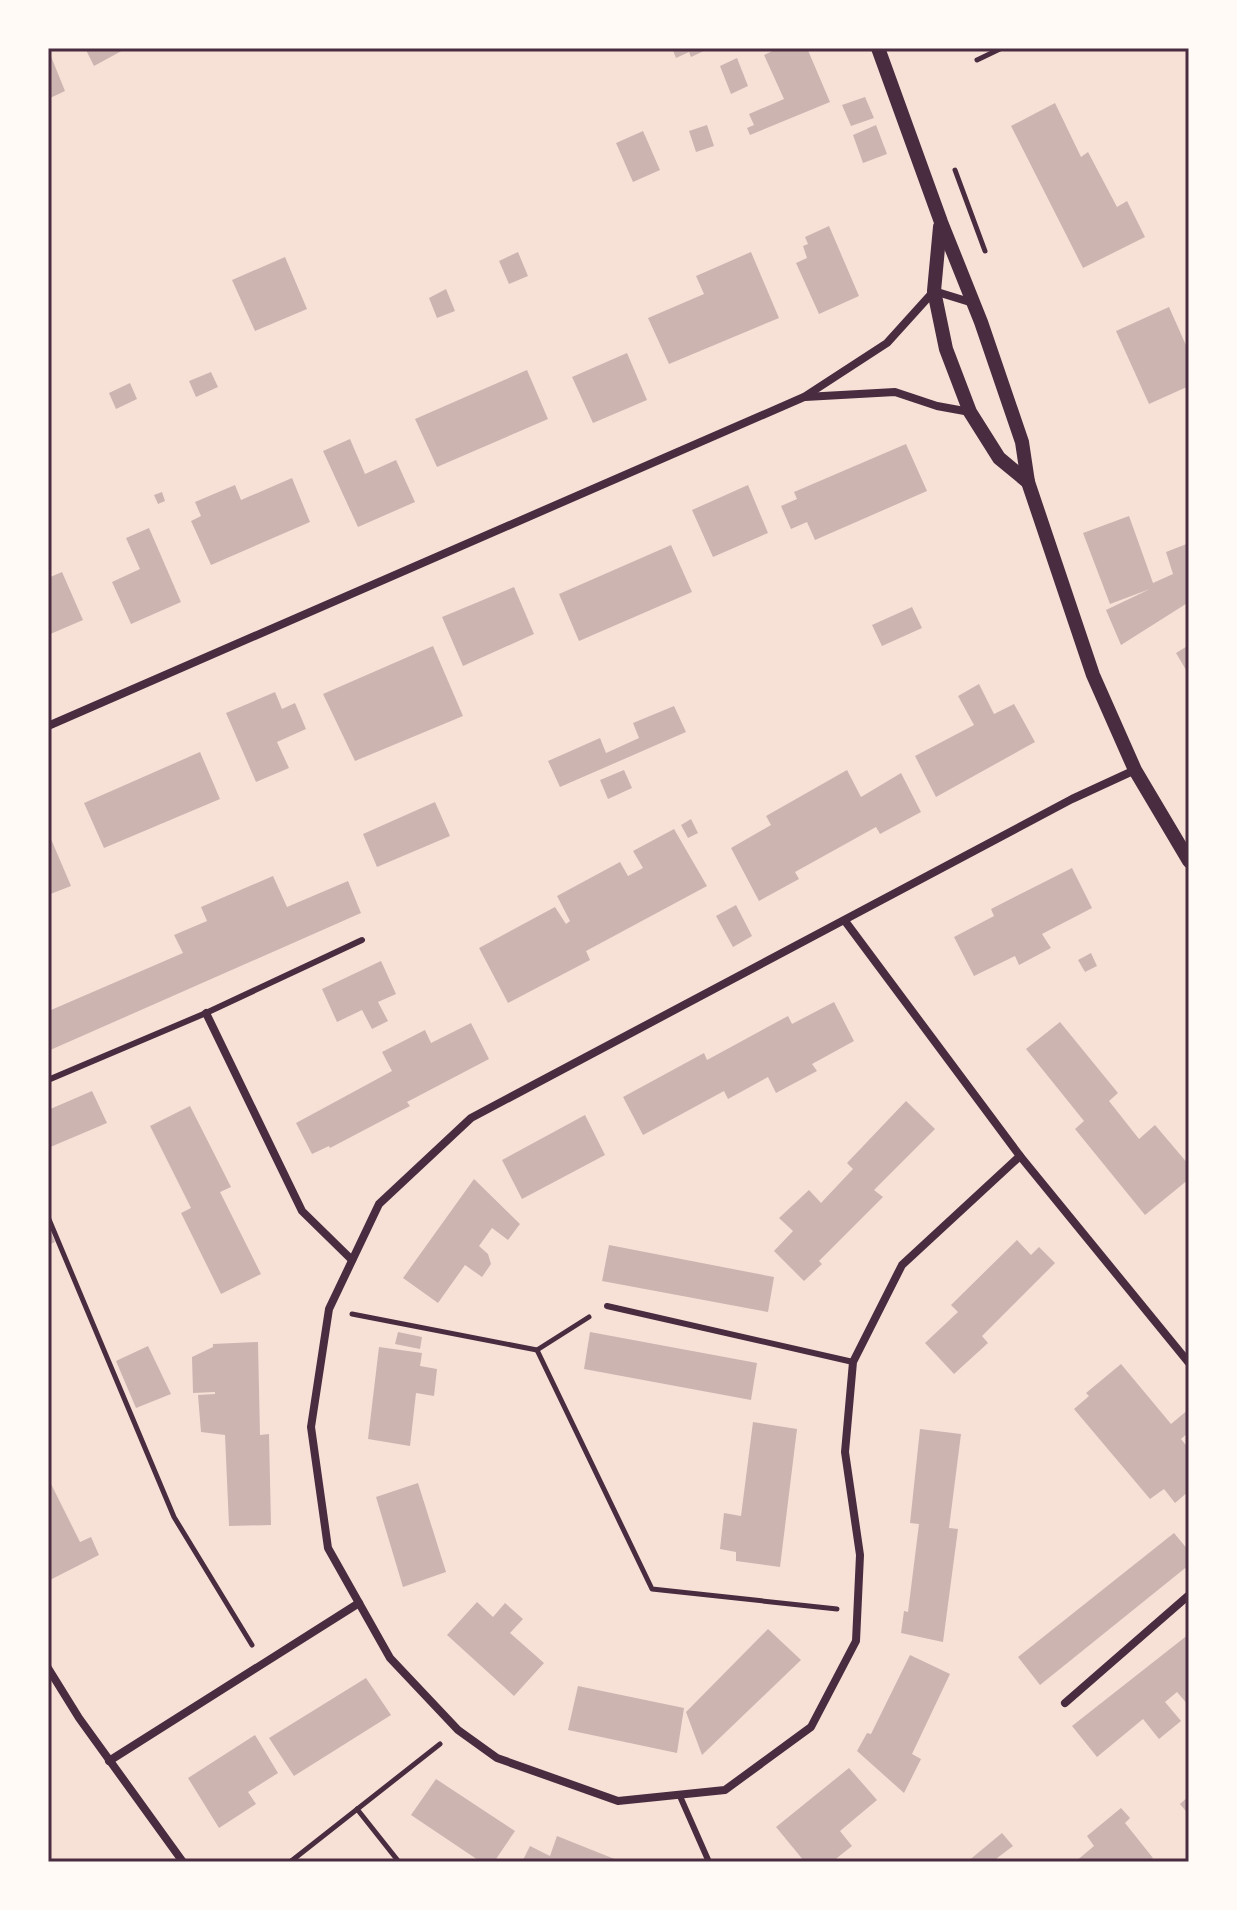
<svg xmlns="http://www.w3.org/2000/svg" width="1237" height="1910" font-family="Commissioner,sans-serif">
  <rect width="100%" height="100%" fill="#f7e1d7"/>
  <g fill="#ccb4b1">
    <polygon points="85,48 127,48 94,66"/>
    <polygon points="672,48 710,48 691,57 689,52 676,58"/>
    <polygon points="779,48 807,48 830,102 750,135 747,128 754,125 749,114 784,99 764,55"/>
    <polygon points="48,49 65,91 48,99"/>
    <polygon points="737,58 748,86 731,94 720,66"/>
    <polygon points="865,97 874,118 851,126 842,105"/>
    <polygon points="1055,103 1081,157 1088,152 1117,207 1127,201 1145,237 1083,268 1011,126"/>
    <polygon points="707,125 714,146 696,152 689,131"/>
    <polygon points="876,125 887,154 863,163 853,135"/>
    <polygon points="643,131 660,170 633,182 616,143"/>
    <polygon points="829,226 859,296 819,314 796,263 807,258 803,246 808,244 805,237"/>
    <polygon points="518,252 528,276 509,284 499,261"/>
    <polygon points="751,252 779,318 669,364 648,318 704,294 696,276"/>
    <polygon points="285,257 307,309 255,331 232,280"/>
    <polygon points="446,289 455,311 437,318 429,298"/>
    <polygon points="1169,307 1189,352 1189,386 1149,404 1116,331"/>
    <polygon points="627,353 647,400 593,423 572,377"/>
    <polygon points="527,370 548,419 437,467 415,419"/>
    <polygon points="211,372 218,387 196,397 189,381"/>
    <polygon points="130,383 137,399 116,409 109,393"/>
    <polygon points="350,439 365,474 396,460 415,502 358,527 323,451"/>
    <polygon points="906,444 927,491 815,540 807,522 791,529 781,506 797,499 794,492"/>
    <polygon points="292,478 310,522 211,565 191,521 201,516 195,502 235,485 241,500"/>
    <polygon points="748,485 768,533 713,557 692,510"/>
    <polygon points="162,492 165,501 158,504 154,495"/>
    <polygon points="1129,516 1153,583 1173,574 1166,552 1189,543 1189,602 1121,645 1106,610 1150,589 1110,604 1083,533"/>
    <polygon points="149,528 181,602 131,624 112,582 140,569 126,538"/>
    <polygon points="671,545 692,592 579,641 559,594"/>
    <polygon points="62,572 83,620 48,635 48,578"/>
    <polygon points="514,587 534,634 463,666 442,617"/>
    <polygon points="912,607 922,628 882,646 872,625"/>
    <polygon points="1189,645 1189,675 1176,653"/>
    <polygon points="433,646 463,716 355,761 323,694"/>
    <polygon points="979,684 994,714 1014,704 1035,742 936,797 915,756 974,725 958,696"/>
    <polygon points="275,692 282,709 295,703 306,729 277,742 289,768 256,782 226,713"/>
    <polygon points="674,706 686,732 560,787 548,761 600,738 606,753 639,738 633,723"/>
    <polygon points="200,752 220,799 104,848 84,803"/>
    <polygon points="624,770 632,788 608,799 600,780"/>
    <polygon points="847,770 861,797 901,773 921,812 880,834 876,827 795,872 799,879 759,901 731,848 771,825 766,816"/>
    <polygon points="435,802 450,836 377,867 363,834"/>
    <polygon points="691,819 698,833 688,838 681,825"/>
    <polygon points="674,829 707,886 586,951 590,960 508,1003 479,948 555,907 566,924 570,921 557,896 620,862 628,876 643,868 633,851"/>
    <polygon points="48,832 71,886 48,895"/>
    <polygon points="1072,868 1092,908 1042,934 1051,948 1019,965 1015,956 974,976 954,937 994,916 991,909"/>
    <polygon points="273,876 287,907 348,881 361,913 48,1051 48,1003 51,1010 183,953 174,935 207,921 201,907"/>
    <polygon points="736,905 752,936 733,947 716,916"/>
    <polygon points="1091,953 1097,966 1085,972 1078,960"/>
    <polygon points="381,961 396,994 378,1002 388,1021 372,1029 362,1010 337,1022 322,989"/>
    <polygon points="834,1002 854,1041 812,1064 817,1071 776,1093 768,1077 728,1099 724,1091 643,1135 623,1097 704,1053 707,1060 788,1016 792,1024"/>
    <polygon points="1060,1022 1118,1093 1109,1101 1139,1139 1155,1125 1189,1165 1189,1179 1145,1215 1075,1129 1084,1121 1026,1049"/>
    <polygon points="471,1023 489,1059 407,1102 410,1106 330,1148 329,1146 312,1154 296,1123 392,1071 382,1052 425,1030 431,1043"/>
    <polygon points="92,1091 107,1123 48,1148 48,1110"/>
    <polygon points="906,1101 935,1129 874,1190 883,1197 819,1261 822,1264 804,1281 774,1251 793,1231 779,1218 809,1190 821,1203 853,1169 847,1163"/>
    <polygon points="190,1106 231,1187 220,1192 261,1274 221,1294 181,1213 191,1208 150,1126"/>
    <polygon points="585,1115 605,1155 522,1199 502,1160"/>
    <polygon points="474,1179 520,1224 508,1240 492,1228 479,1246 488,1254 491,1264 482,1277 465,1265 438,1303 403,1278"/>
    <polygon points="48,1225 55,1242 48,1245"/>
    <polygon points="1017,1240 1031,1255 1039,1247 1055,1263 982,1336 988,1343 954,1374 925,1343 958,1312 951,1305"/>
    <polygon points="609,1245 774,1277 768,1312 602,1281"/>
    <polygon points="398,1332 422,1337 420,1349 395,1344"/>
    <polygon points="590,1332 757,1363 751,1400 584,1369"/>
    <polygon points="258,1342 260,1435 269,1434 271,1525 229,1526 225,1435 201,1432 198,1395 215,1394 215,1392 193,1393 192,1357 213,1347 213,1344"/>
    <polygon points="148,1346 171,1394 136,1408 116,1361"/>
    <polygon points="379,1347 422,1353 420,1366 437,1369 434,1396 416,1393 410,1446 368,1439"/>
    <polygon points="1121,1364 1171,1424 1189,1409 1189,1432 1181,1439 1189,1449 1189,1491 1175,1503 1164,1489 1150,1499 1074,1409 1089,1396 1086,1393"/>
    <polygon points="753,1422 797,1429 780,1567 736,1561 736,1552 720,1549 724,1513 741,1516"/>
    <polygon points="920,1429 961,1434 949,1528 958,1529 943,1642 901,1633 904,1611 908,1612 919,1524 910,1523"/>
    <polygon points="48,1478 80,1542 91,1537 99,1555 50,1580 48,1575"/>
    <polygon points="418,1483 446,1572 403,1587 376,1497"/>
    <polygon points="1174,1533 1189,1551 1189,1565 1040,1685 1018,1657"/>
    <polygon points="477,1602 493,1617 505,1603 523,1619 510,1633 544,1663 514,1696 447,1635"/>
    <polygon points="768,1629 801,1660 702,1755 686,1712"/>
    <polygon points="1189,1634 1189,1706 1177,1692 1165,1702 1181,1721 1159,1739 1143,1719 1097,1757 1072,1726"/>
    <polygon points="910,1655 950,1674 912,1754 921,1759 904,1793 857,1751 867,1733 871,1734"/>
    <polygon points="366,1678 391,1715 294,1776 269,1738"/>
    <polygon points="578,1686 684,1708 677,1753 568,1730"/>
    <polygon points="255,1735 278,1773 248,1792 256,1804 219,1828 188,1778"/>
    <polygon points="849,1768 877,1800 840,1831 852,1846 832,1862 804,1861 776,1827"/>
    <polygon points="436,1779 515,1831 494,1862 481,1862 411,1815"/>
    <polygon points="1189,1796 1189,1815 1180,1804"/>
    <polygon points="1121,1808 1130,1818 1125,1823 1153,1858 1148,1862 1075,1862 1094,1846 1087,1836"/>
    <polygon points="1002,1833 1013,1846 992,1862 967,1862"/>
    <polygon points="557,1836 622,1862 522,1862 530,1846 550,1856"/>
  </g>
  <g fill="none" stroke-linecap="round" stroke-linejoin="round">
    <g stroke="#4a2c40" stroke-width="5">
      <polyline points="977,60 1002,48"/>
      <polyline points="955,170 985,251"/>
      <polyline points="48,1217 174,1517 252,1645"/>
      <polyline points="352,1314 537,1350 589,1317"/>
      <polyline points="537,1350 652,1589 837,1609"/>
      <polyline points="357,1809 399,1862"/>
      <polyline points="290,1862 440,1744"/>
    </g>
    <g stroke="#4a2c40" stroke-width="6">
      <polyline points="48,1080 206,1013 362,940"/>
      <polyline points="607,1306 853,1362"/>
      <polyline points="679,1794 709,1862"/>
    </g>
    <g stroke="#4a2c40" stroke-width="8">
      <polyline points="805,397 895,392 937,406 970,412"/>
      <polyline points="48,726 804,397 887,343 934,291 973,303"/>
      <polyline points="845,921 1020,1156 1189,1363"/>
      <polyline points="206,1013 302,1211 352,1260"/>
      <polyline points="1020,1156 902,1265 853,1362 845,1452 860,1555 856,1641 811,1727 725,1790 618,1801 497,1758 458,1730 390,1658 328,1548 311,1427 329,1309 379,1204 471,1118 1072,799 1135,770"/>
      <polyline points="48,1668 79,1718 183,1862"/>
      <polyline points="1065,1703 1189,1595"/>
      <polyline points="109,1761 359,1603"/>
    </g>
    <g stroke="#4a2c40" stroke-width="14">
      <polyline points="878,48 941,222 981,322 1022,442 1028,482 1093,675 1135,770 1189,861"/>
      <polyline points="940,227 934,291 946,349 970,412 999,458 1028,482"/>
    </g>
  </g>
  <rect width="1237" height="1910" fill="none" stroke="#fffaf5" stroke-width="100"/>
  <rect x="50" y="50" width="1137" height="1810" fill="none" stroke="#4a2c40" stroke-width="3"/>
</svg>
